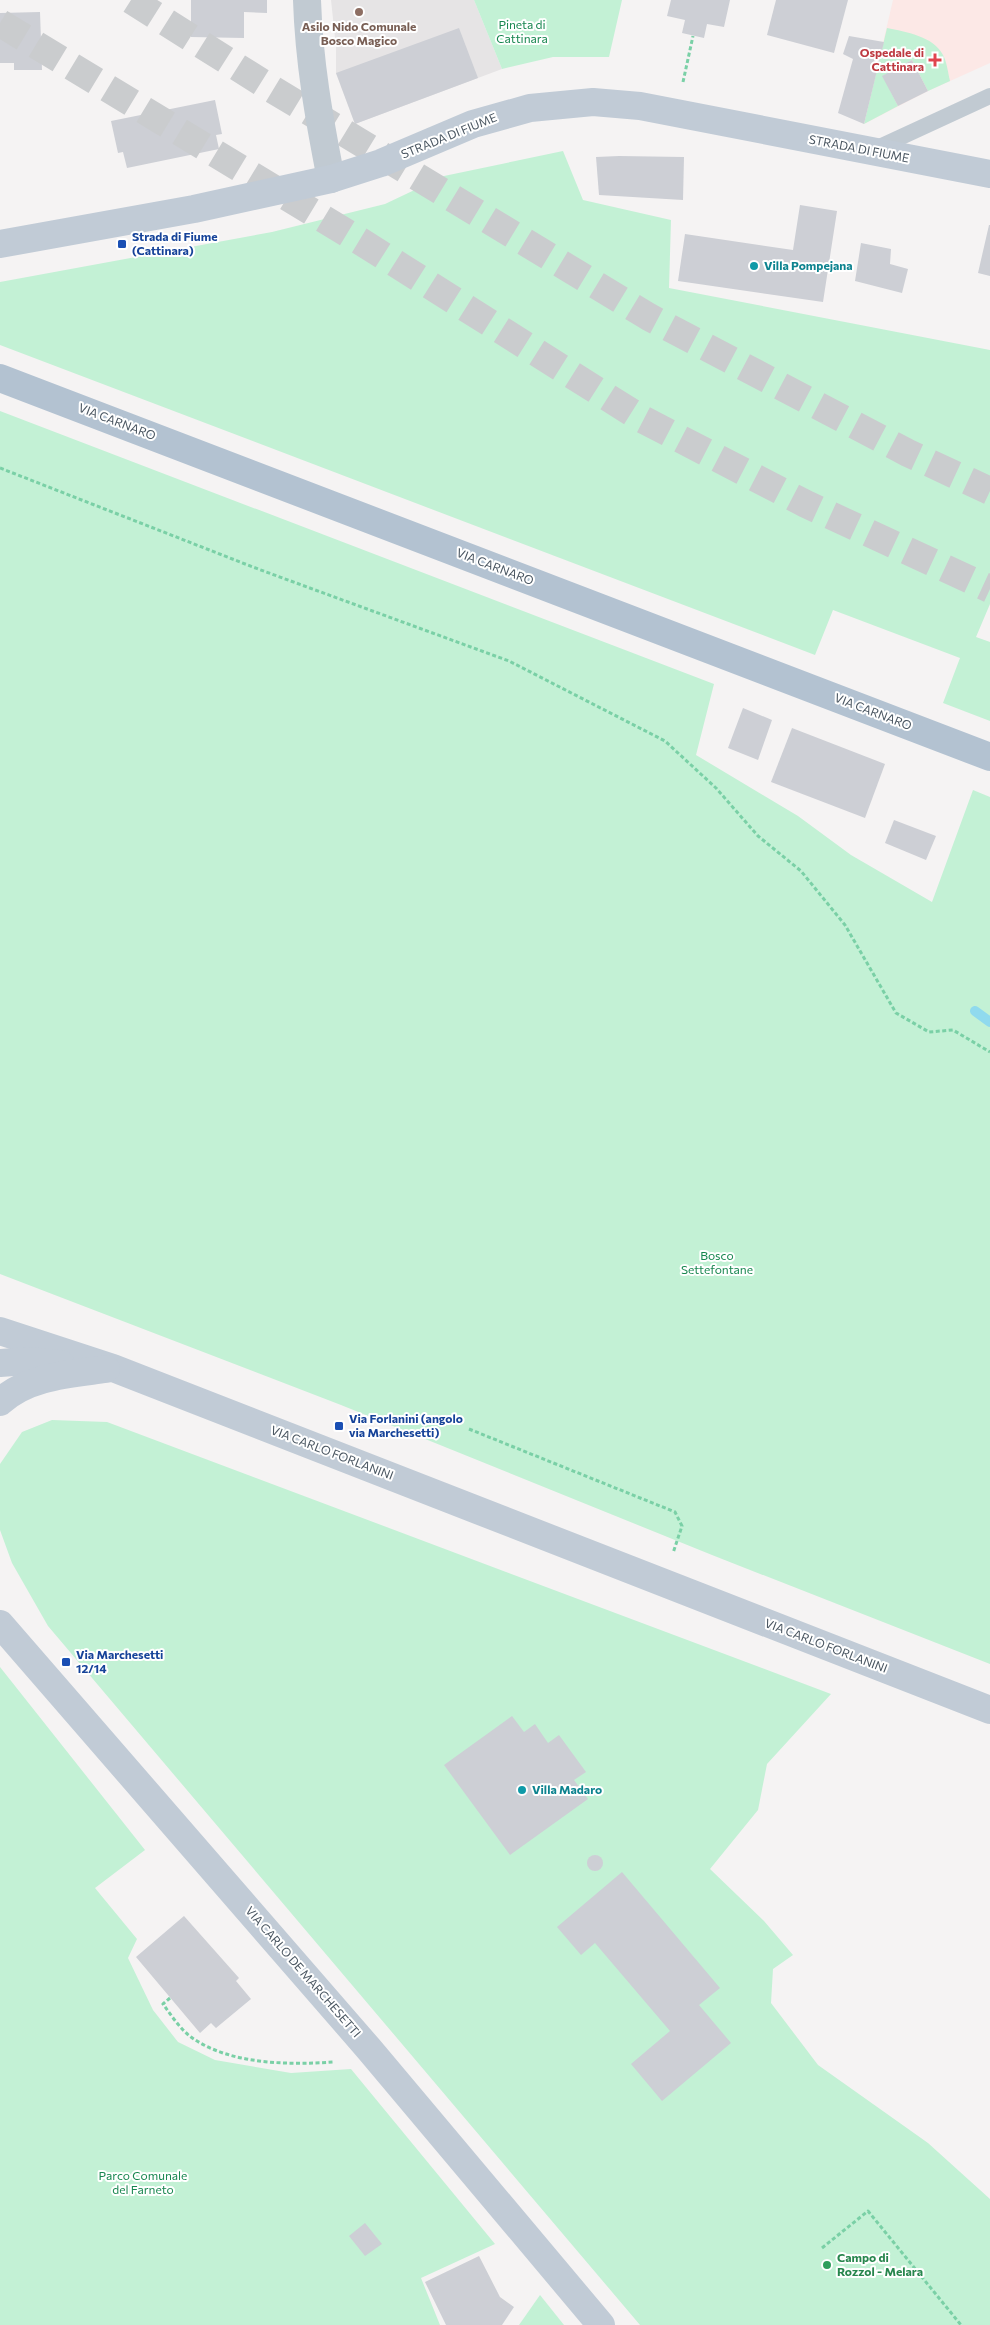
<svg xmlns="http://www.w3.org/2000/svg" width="990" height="2325" font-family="Commissioner,sans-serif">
  <rect width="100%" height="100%" fill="#f5f3f3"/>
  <polygon fill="#e6e4e5" points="331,0 474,0 502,69 355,124 336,73 336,47"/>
  <polygon fill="#fce8e6" points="893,0 990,0 990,63 928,91 864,124"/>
  <g fill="#c3f1d5">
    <polygon points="474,0 622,0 609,57 553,57 502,69"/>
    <path d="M887,28c19,4 46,8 56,27 4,7 5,18 7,26l-22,10 -16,-31 -29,16 15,30 -34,18z"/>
    <polygon points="563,151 583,200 671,220 669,288 990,350 990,604 976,637 990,642 990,721 943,703 960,658 833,610 815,655 0,345 0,282 272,232 385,204 444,176"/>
    <polygon points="0,411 714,684 696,755 798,816 851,855 932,902 973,790 990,797 990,1664 712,1555 341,1405 0,1274"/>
    <polygon points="52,1420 107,1422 831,1694 767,1764 758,1810 710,1869 764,1921 793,1955 773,1969 771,2003 818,2065 928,2143 990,2199 990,2325 640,2325 48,1626 12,1563 0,1530 0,1464 22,1432"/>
    <polygon points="0,1667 145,1850 95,1888 137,1939 128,1958 153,2010 178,2042 215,2060 291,2073 351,2069 495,2244 421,2278 440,2325 0,2325"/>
    <polygon points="540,2295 564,2325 519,2325"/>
  </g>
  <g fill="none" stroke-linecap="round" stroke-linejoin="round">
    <polyline stroke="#90daee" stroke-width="10" points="975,1011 990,1022"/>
  </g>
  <g fill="#cdcfd5">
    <polygon points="191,0 267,0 267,13 244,12 244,38 191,37"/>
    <polygon points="671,0 730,0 724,27 707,24 704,38 682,33 685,20 667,16"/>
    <polygon points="776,0 848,0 834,53 767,35"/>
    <polygon points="40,12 42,70 14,70 14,63 0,63 0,13"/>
    <polygon points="459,28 478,78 355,124 336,73"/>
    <polygon points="849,36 884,42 864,124 838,113 853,59 843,54"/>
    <polygon points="912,60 928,91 898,106 882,76"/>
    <polygon points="215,100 222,134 216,135 219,149 127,168 123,152 118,153 111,121"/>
    <polygon points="619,156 684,157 683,200 599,195 596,157"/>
    <polygon points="800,205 837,211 823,302 678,281 685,234 793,250"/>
    <polygon points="989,225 990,225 990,276 978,273"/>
    <polygon points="861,243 891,249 890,264 908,269 902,293 855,281"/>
    <polygon points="743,708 772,720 758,760 728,748"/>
    <polygon points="792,728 885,764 865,818 771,782"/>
    <polygon points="894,820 936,836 926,860 885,843"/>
    <polygon points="512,1716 524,1732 535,1724 548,1743 559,1735 586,1772 574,1780 588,1799 510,1855 444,1765"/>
    <circle cx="595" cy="1863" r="8"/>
    <polygon points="622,1872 720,1988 699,2005 731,2043 662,2101 631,2064 670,2031 595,1943 581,1955 557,1927"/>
    <polygon points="184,1916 239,1978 236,1981 251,1999 216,2028 211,2023 200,2033 136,1957"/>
    <polygon points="365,2223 382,2244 365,2256 349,2236"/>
    <polygon points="479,2256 500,2297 514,2307 502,2325 446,2325 425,2282"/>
  </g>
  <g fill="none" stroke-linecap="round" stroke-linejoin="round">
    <g stroke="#caccce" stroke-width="28" stroke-dasharray="28 14" stroke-linecap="butt">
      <polyline points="131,0 272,89 649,317 908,453 990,491"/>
      <polyline points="0,23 360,241 642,419 806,504 990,589"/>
    </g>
    <g stroke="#7ad0a6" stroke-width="3" stroke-dasharray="4 2.5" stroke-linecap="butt">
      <polyline points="683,82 693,36"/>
      <polyline points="0,468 258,569 509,661 665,741 716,788 758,836 801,871 845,925 896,1013 929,1032 953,1030 990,1052"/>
      <polyline points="469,1429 675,1512 682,1526 673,1553"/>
      <path d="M170,1998l-7,6c8,11 17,25 28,33 39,28 98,28 143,25"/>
      <polyline points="822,2248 868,2211 961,2325"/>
    </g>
    <polyline stroke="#c1cad2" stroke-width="16" points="873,150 990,96"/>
    <path stroke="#c1cad2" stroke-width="28" d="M307,0c2,62 12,118 24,179"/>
    <g stroke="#c1cbd6" stroke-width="28">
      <polyline points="0,244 194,209 331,179 381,163 473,124 530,108 593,102 640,106 990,174"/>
      <polyline points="0,1331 113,1368 990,1710"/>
      <polyline points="0,1363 27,1361 61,1364"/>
      <path d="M0,1402c28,-26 70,-28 106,-33"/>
      <polyline points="0,1624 369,2049 601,2325"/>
    </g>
    <polyline stroke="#b3c2d1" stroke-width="28" points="0,378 990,757"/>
  </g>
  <circle fill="#8d6e63" stroke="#fff" stroke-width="2" cx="359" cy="12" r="5"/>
  <path fill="#e0444e" stroke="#fff" stroke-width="2" d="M932.5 52.5h5v5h5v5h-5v5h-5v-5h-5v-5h5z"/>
  <g fill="#1a4fb4" stroke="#fff" stroke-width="2">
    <rect x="117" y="239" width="10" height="10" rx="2.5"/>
    <rect x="334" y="1421" width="10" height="10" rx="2.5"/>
    <rect x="61" y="1657" width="10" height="10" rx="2.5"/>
  </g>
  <g fill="#0f9aa8" stroke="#fff" stroke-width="2">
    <circle cx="754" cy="266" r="5"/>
    <circle cx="522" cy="1790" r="5"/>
  </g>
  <circle fill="#2e9e5b" stroke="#fff" stroke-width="2" cx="827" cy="2265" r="5"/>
  <g text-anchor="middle" stroke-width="4" stroke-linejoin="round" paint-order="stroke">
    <g font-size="12" fill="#17864f" stroke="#fff">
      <text x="522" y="29">Pineta di<tspan x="522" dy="14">Cattinara</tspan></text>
      <text x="717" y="1260">Bosco<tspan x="717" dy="14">Settefontane</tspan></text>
      <text x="143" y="2180">Parco Comunale<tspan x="143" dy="14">del Farneto</tspan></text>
    </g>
    <g font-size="12" font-weight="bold" fill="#785e54" stroke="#fff">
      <text x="359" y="31">Asilo Nido Comunale<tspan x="359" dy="14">Bosco Magico</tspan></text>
    </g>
    <g font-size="12" font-weight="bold" fill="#be3a42" stroke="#fff" text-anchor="end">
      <text x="924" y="57">Ospedale di<tspan x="924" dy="14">Cattinara</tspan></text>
    </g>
    <g font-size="12" fill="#4a5661" stroke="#fff">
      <text transform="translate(449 136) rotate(-22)" y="4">STRADA DI FIUME</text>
      <text transform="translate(859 149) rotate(11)" y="4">STRADA DI FIUME</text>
      <text transform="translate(117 422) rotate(21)" y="4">VIA CARNARO</text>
      <text transform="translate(495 567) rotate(21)" y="4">VIA CARNARO</text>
      <text transform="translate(873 712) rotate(21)" y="4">VIA CARNARO</text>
      <text transform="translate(332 1453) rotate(21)" y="4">VIA CARLO FORLANINI</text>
      <text transform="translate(826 1646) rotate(21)" y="4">VIA CARLO FORLANINI</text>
      <text transform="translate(303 1972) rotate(49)" y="4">VIA CARLO DE MARCHESETTI</text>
    </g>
    <g font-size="12" font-weight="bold" fill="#164399" stroke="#fff" text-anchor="start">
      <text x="132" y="241">Strada di Fiume<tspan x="132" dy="14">(Cattinara)</tspan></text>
      <text x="349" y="1423">Via Forlanini (angolo<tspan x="349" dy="14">via Marchesetti)</tspan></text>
      <text x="76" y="1659">Via Marchesetti<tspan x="76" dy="14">12/14</tspan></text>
    </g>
    <g font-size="12" font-weight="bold" fill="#0d838f" stroke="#fff" text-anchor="start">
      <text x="764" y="270">Villa Pompejana</text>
      <text x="532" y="1794">Villa Madaro</text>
    </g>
    <g font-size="12" font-weight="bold" fill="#27864d" stroke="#fff" text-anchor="start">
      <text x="837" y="2262">Campo di<tspan x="837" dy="14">Rozzol - Melara</tspan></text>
    </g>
  </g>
</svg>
